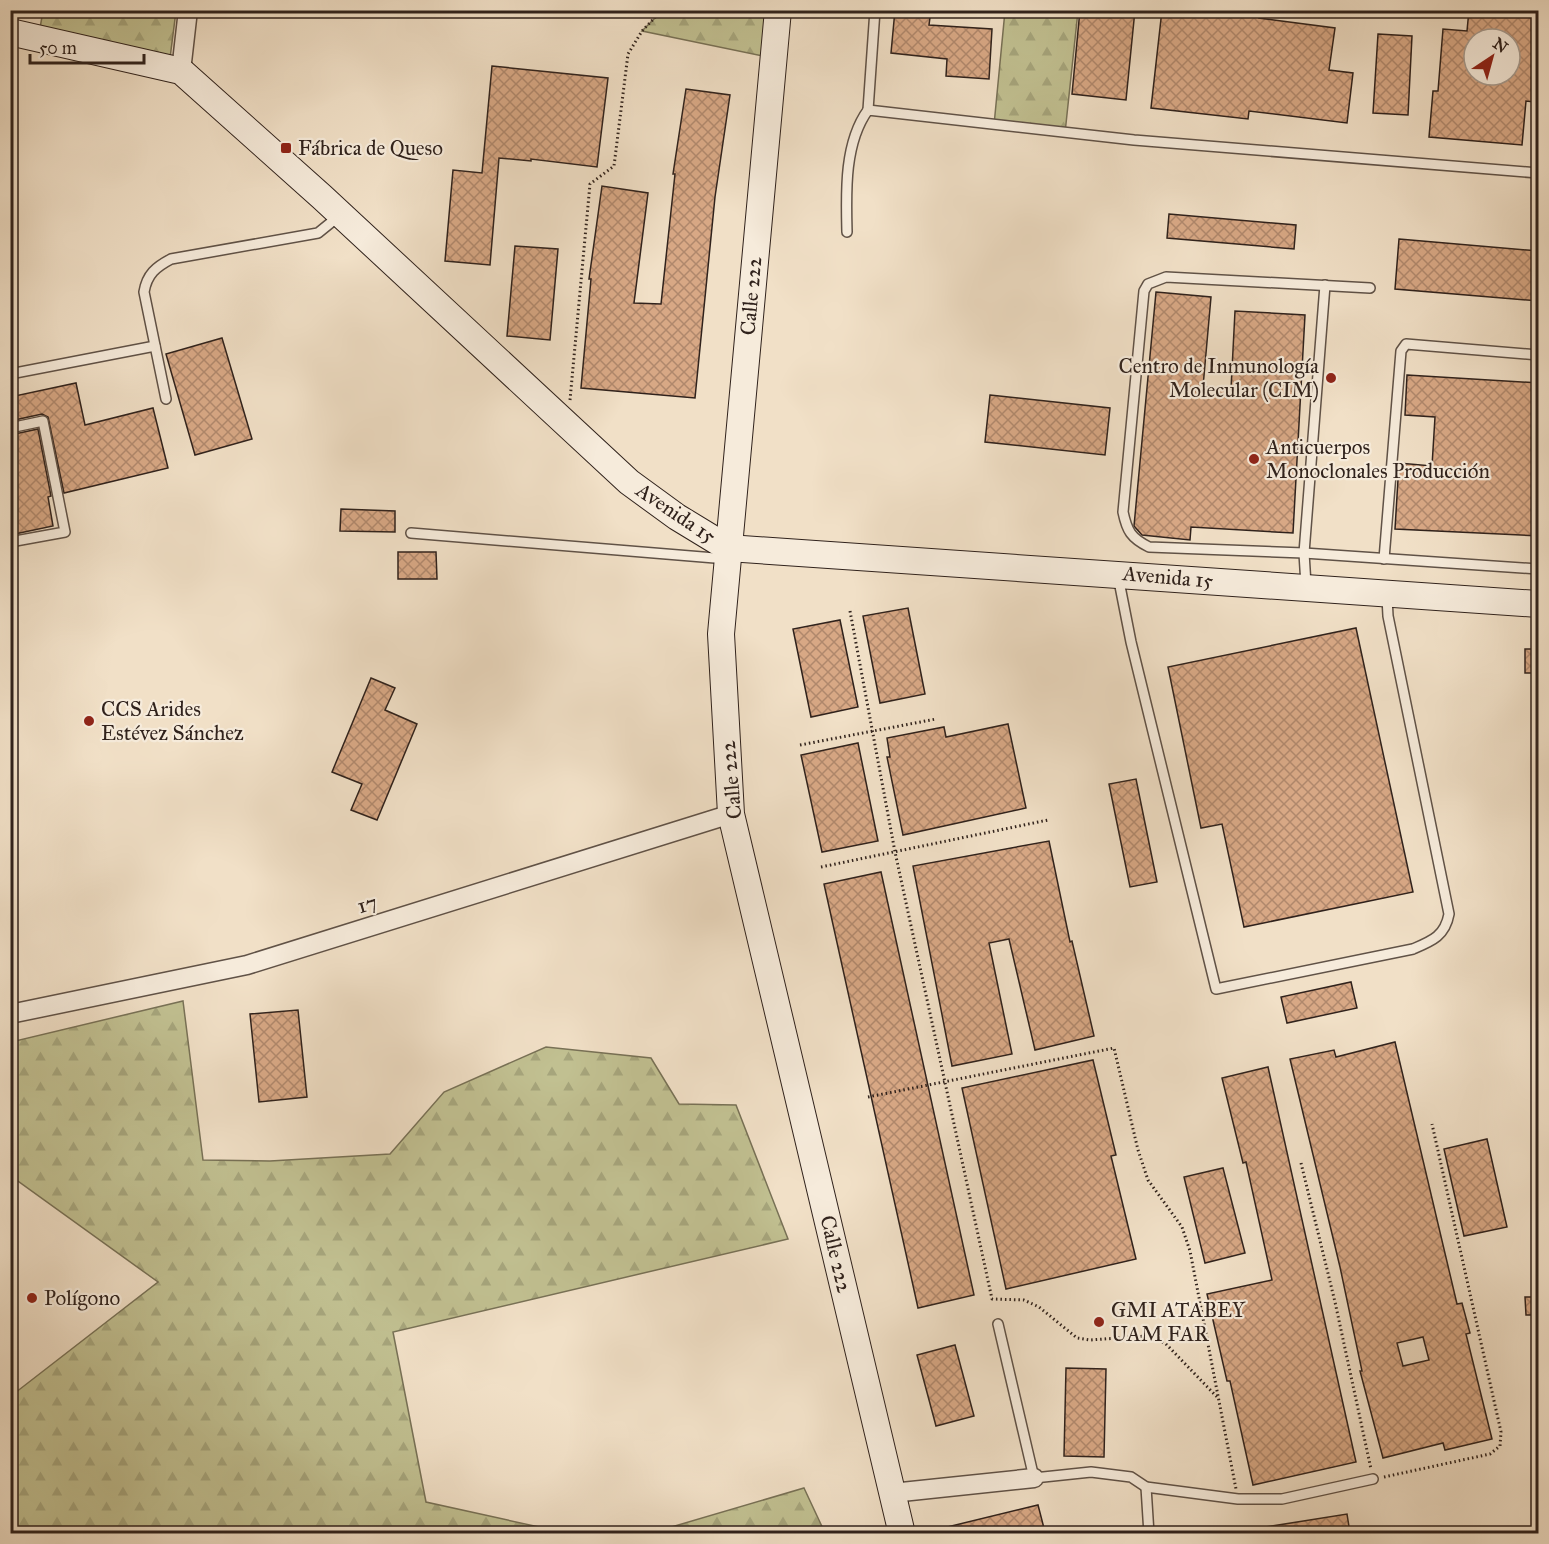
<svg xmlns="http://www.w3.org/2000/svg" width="1549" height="1544" font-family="'IM FELL Great Primer',serif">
  <defs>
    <pattern id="forest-firs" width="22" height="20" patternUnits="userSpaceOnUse" patternTransform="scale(1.5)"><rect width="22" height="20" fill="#c1c091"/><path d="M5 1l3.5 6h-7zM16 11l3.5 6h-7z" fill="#a6a57c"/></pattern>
    <pattern id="building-cross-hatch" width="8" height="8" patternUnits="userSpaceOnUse" patternTransform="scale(1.5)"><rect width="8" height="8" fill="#d8a885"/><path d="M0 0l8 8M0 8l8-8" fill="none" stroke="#b0886c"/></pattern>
  </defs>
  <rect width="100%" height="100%" fill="#f1e0c7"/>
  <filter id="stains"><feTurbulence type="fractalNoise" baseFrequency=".00333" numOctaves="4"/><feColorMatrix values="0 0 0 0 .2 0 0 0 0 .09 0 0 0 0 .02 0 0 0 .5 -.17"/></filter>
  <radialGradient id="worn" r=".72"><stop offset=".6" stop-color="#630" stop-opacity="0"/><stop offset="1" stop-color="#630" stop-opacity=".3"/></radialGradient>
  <g fill="url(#forest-firs)" stroke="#787156" stroke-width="1.5">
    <polygon points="43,11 176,11 170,58 40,28"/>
    <polygon points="662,11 778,11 773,58 642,31"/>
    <polygon points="1005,11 1078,11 1065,133 994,125"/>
    <polygon points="183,1001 203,1160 270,1161 390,1154 444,1092 546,1047 651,1058 679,1104 736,1105 788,1239 393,1332 426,1502 566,1533 11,1533 11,1396 158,1282 11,1176 11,1042"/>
    <polygon points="804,1488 825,1533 651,1533"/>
  </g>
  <g fill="url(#building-cross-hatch)" stroke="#30221c" stroke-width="1.5" fill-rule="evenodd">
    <polygon points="895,10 931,10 929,25 992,29 989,79 946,76 947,59 891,53"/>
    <polygon points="1080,10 1135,10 1126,100 1072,94"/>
    <polygon points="1162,10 1260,10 1259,18 1335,28 1329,70 1353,73 1347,123 1249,111 1248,119 1151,108"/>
    <path d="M1469,10h70l-5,92 -8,-1 -4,44 -93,-8 4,-46h5l5,-62 24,2zM1474,39h36v36h-36z"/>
    <polygon points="1378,34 1412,36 1408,115 1373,113"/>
    <polygon points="492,66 608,78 597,167 531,159 531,161 499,158 490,265 445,261 453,170 482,173"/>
    <polygon points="686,89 730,95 715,197 695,398 581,388 591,279 589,279 602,186 648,193 634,303 661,304 675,174 673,174"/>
    <polygon points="1169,214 1296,225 1294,249 1167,238"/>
    <polygon points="1399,239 1539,251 1539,301 1395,289"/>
    <polygon points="515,246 558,249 550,340 507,336"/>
    <polygon points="1156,292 1211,297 1203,387 1231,389 1235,311 1305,315 1293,533 1191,527 1190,540 1142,535 1134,526"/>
    <polygon points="222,338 252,439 195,455 166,354"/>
    <polygon points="1407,375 1539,383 1539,536 1395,529 1399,463 1432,466 1435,417 1405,415"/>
    <polygon points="76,383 85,425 153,408 168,468 64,493 48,417 42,414 10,421 10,397"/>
    <polygon points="990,395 1110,408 1105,455 985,442"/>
    <polygon points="38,429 51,496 48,497 53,526 10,535 10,435"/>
    <polygon points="341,509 395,511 395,532 340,531"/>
    <polygon points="398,552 436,552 437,579 398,579"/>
    <polygon points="908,608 925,694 880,703 863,616"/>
    <polygon points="840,620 858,707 811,717 793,629"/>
    <polygon points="1356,628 1413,892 1244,927 1222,824 1201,828 1168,667"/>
    <rect x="1525" y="649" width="14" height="24"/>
    <polygon points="371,678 395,688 385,710 417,724 377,820 351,810 362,784 332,772"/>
    <polygon points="1008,724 1026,808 903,835 887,757 890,757 887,738 944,727 946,737"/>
    <polygon points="858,743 878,841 822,852 801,755"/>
    <polygon points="1136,779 1157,882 1130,887 1109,784"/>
    <polygon points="1049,841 1070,942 1072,941 1094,1036 1035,1050 1009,939 989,943 1012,1054 952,1066 913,866"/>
    <polygon points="881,872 974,1295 918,1308 824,884"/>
    <polygon points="1351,982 1357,1008 1287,1023 1281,997"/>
    <polygon points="298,1010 307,1097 259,1102 250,1014"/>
    <path d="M1395,1042l62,262 5,-1 8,30 -4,1 26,105 -47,11 -2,-7 -60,15 -23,-87h2l-22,-104 -50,-208 44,-9 2,7zM1423,1337l6,23 -26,6 -6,-23z"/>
    <polygon points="1093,1060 1116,1155 1111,1156 1136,1259 1006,1289 962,1088"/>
    <polygon points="1268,1067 1356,1462 1253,1485 1230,1381 1227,1381 1207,1294 1272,1280 1246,1162 1243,1163 1222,1078"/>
    <polygon points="1487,1139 1507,1227 1464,1236 1444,1149"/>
    <polygon points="1223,1168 1245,1253 1205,1263 1184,1177"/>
    <polygon points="1525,1297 1539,1297 1539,1315 1526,1315"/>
    <polygon points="955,1345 974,1416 936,1426 917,1355"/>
    <polygon points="1066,1368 1106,1369 1104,1457 1064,1456"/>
    <polygon points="1038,1505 1045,1532 940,1533 939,1529"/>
    <polygon points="1347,1514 1350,1533 1266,1533 1266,1527"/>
  </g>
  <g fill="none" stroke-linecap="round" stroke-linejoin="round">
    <defs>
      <g id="lane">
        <polyline points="868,110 875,10"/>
        <path d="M847,232c-1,-39 -3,-89 21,-122l266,30 404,33"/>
        <path d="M1370,288l-204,-11 -18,7 -4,7 -21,221c4,19 8,26 26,35l155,6 234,16"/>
        <polyline points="10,374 155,346"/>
        <path d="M166,399l-22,-107c3,-18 12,-25 27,-33l147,-26 21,-17"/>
        <polyline points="10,428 43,421 65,532 10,542"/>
        <polyline points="411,533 727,559"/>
        <polyline points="1384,559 1401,351 1406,344 1538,355"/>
        <path d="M1118,576l13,66 85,347 197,-40c19,-8 32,-13 36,-35l-61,-298 -1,-19"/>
        <polyline points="1306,585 1304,553 1325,285"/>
        <polyline points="998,1324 1034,1478 1091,1472 1131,1477 1146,1487 1238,1499 1282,1499 1373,1479"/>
        <polyline points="1146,1487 1149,1534"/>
      </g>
      <g id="street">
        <polyline points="181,71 188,10"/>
        <polyline points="10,1014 247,965 731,814"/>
        <polyline points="892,1493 1034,1478"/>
      </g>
      <g id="secondary">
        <polyline points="778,10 721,634 731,814 902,1534"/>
        <polyline points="10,32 181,71 322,197 629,482 677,517 728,548 1538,604"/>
      </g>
    </defs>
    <use href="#lane" stroke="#605247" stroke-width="12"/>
    <use href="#street" stroke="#605247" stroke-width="21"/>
    <use href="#secondary" stroke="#30221c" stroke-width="28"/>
    <g stroke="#30221c" stroke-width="3" stroke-dasharray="1.5 3" stroke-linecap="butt">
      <polyline points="570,400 590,184 614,166 628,54 642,31 662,10"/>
      <polyline points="850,611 895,852 992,1299 1024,1300 1039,1307 1077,1338 1090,1340 1146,1336 1165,1343 1219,1399"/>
      <polyline points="800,745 936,719"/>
      <polyline points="821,867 1048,820"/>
      <polyline points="868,1097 1114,1048 1138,1150 1148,1180 1182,1227 1190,1251 1236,1489"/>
      <polyline points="1301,1163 1335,1302 1371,1469"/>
      <polyline points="1384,1477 1490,1454 1500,1446 1501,1432 1432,1124"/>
    </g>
    <use href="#lane" stroke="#f6ebdb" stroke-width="9"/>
    <use href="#street" stroke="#f6ebdb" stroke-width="18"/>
    <use href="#secondary" stroke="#f6ebdb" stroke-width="26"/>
  </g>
  <g fill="#8f2418" stroke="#f6ebdb" stroke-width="2">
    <rect x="280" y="142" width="12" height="12" rx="3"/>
    <circle cx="1331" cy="378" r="6"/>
    <circle cx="1254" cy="459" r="6"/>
    <circle cx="89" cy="721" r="6"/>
    <circle cx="32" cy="1298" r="6"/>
    <circle cx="1099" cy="1322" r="6"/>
  </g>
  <g text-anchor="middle" stroke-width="4.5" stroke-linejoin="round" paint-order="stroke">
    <g font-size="21" fill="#30221c" stroke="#f6ebdb" text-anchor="start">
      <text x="298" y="155">Fábrica de Queso</text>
      <text x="1319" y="373" text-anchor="end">Centro de Inmunología<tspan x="1319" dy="24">Molecular (CIM)</tspan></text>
      <text x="1266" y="454">Anticuerpos<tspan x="1266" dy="24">Monoclonales Producción</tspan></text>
      <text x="101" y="716">CCS Arides<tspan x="101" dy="24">Estévez Sánchez</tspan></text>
      <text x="44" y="1305">Polígono</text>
      <text x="1111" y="1317">GMI ATABEY<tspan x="1111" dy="24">UAM FAR</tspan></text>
    </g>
    <g font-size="21" fill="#30221c" stroke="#f6ebdb">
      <text transform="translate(751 296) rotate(-85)" y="7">Calle 222</text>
      <text transform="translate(676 513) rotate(34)" y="7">Avenida 15</text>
      <text transform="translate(1168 577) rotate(5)" y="7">Avenida 15</text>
      <text transform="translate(731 780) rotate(-95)" y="7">Calle 222</text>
      <text transform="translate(367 904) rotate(-17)" y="7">17</text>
      <text transform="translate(836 1254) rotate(77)" y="7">Calle 222</text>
    </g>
  </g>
  <rect width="1549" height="1544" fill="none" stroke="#f1e0c7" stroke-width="36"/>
  <rect x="12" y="12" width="1525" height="1520" fill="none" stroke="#30221c" stroke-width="3"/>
  <rect x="18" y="18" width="1513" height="1508" fill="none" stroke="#30221c" stroke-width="1.5"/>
  <g transform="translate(1492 57) rotate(36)"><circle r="28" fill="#f6ebdb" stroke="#a79b8f" stroke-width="1.5"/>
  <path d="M0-4.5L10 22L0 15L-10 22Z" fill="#8f2418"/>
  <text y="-9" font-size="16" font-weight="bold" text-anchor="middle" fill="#30221c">N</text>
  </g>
  <path d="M30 54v9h114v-9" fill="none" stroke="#30221c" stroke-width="3"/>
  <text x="39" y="54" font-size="18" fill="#30221c" stroke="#f6ebdb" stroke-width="4.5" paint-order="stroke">50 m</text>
  <rect width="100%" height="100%" filter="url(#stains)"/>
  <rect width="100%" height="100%" fill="url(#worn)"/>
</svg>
